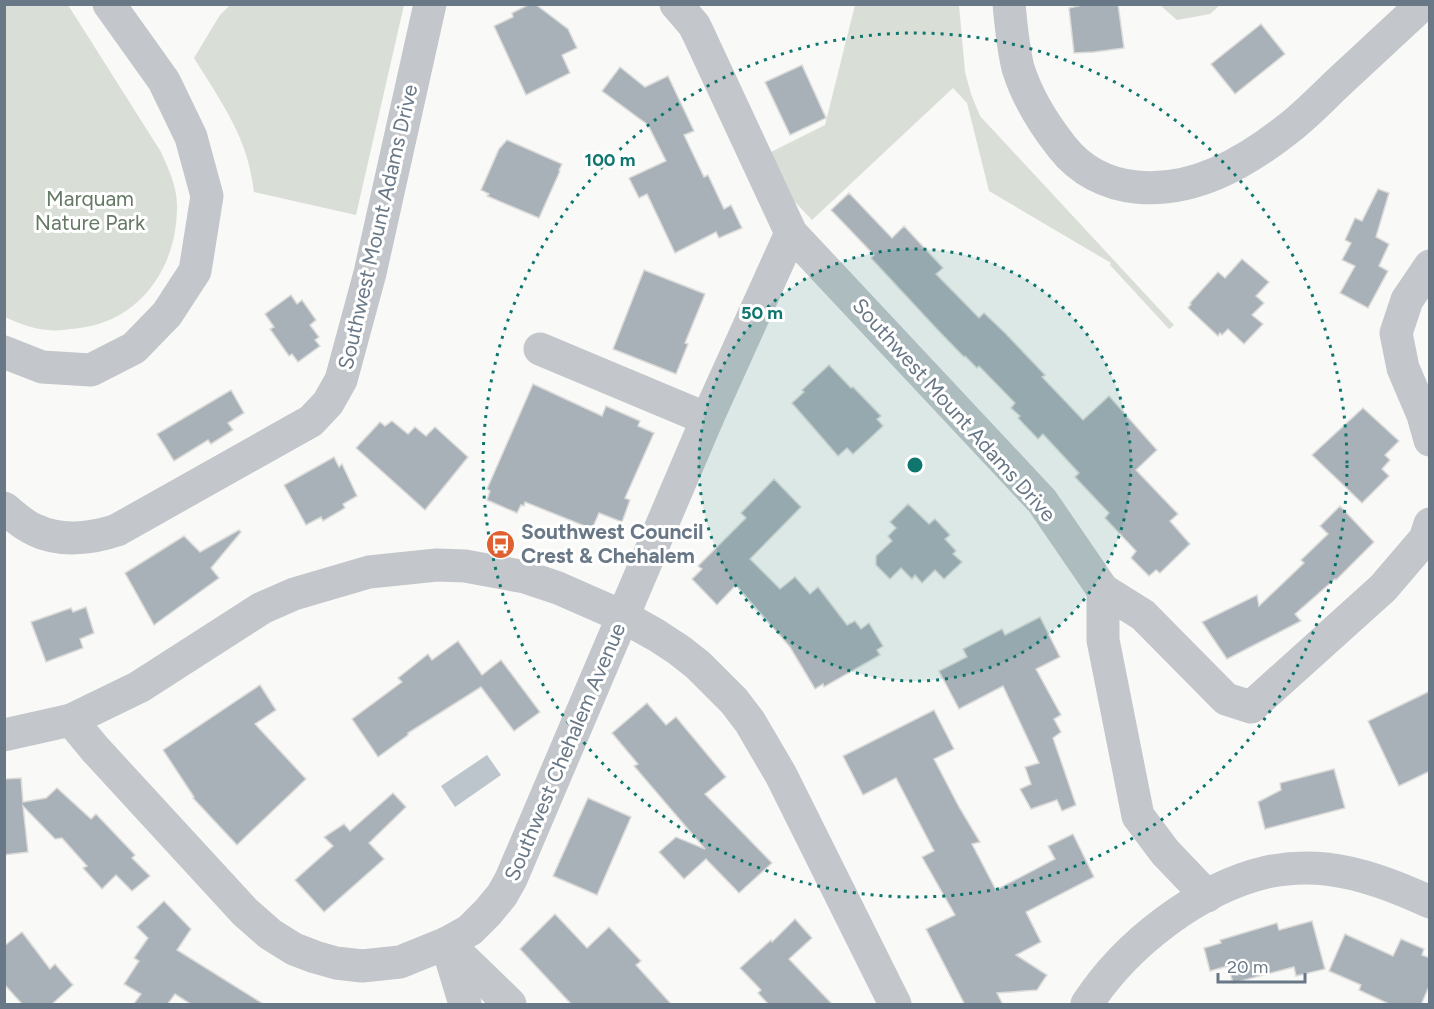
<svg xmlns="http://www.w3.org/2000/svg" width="1434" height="1009" font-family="Figtree,sans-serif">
  <rect width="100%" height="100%" fill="#f9f9f7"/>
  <g fill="#d9ded6">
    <path d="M231,4l173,1 -48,210 -102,-23c-6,-54 -32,-89 -60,-134l26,-43z"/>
    <path d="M4,5h64l93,147c8,18 17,37 16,57 -1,63 -41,116 -106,120 -8,1 -16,2 -23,1 -15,-1 -30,-7 -43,-13z"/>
    <polygon points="855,5 959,5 965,72 971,94 980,116 1174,325 1169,329 1110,265 1111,263 989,191 967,103 953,88 812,220 794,201 771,152 825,125"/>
    <polygon points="1160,5 1220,5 1210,14 1177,20"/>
  </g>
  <polygon fill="#bcc5cb" points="487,755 501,775 455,807 441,786"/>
  <g fill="#a9b1b8" stroke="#dbdbd9" stroke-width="1.5">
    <polygon points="530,4 535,4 568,29 577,48 562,55 570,73 526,95 494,26 513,17 512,13"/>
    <polygon points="1087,4 1118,4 1124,48 1094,52 1074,53 1069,8"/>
    <polygon points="1261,24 1285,54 1235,94 1211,64"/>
    <polygon points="802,65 826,118 790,135 765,82"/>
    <polygon points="620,67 645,87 668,76 694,131 684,135 704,177 708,175 724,209 731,205 742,228 719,238 716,232 675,253 647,194 639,198 629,178 666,161 648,125 602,91"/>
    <polygon points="507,140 562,164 559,170 560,171 539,218 487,196 489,194 481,190 499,149"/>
    <polygon points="1378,189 1389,193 1376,237 1389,244 1379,266 1388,271 1368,308 1340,293 1355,266 1342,260 1351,243 1345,240 1355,218 1362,221"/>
    <polygon points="849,193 892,238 904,226 943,268 936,274 979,318 984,313 1005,333 1045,375 1042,377 1083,420 1109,396 1157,450 1136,470 1178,514 1170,521 1190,544 1160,573 1156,570 1149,576 1131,558 1136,551 1105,518 1109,513 1075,477 1079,473 1043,434 1038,439 1018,418 1020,416 1011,408 1015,403 979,366 977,368 965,356 964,357 936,328 871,258 874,255 831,210"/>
    <polygon points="1242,259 1269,282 1256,296 1264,303 1252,315 1263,324 1244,344 1228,329 1222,335 1220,333 1218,336 1188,308 1191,304 1190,303 1218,272 1225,278"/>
    <polygon points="644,270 705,294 685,343 688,344 676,374 613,349"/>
    <polygon points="291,295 297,304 302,300 316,320 310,325 319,337 315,340 320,346 298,362 292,354 289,356 270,329 274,327 265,314"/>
    <polygon points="829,365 851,388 853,387 881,416 877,419 883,426 853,454 847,448 838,456 792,403 804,392 802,390"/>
    <polygon points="533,384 602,416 606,406 640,421 638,426 654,433 625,498 630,500 622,522 599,513 592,529 525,502 524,506 521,505 517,513 487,500 490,491 487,489"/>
    <polygon points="231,390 244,413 228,423 233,430 211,444 208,440 174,461 157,434"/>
    <polygon points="1363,408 1399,441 1385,455 1390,460 1382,469 1389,476 1362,503 1312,455"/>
    <polygon points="392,421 408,434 415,427 426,436 435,427 468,457 425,510 356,448 380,422 385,426"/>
    <polygon points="334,457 339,467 342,464 357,496 343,504 345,508 323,521 321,517 306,525 284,485"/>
    <polygon points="774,479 801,507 750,559 780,589 795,577 810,594 818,587 847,625 855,621 861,629 869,623 883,646 877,650 880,655 824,687 823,684 815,689 790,647 736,585 717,605 692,579 702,569 698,566 746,518 741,513"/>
    <polygon points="908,504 929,524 935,519 950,535 945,539 956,551 953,554 962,562 944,579 935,570 922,583 915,575 912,579 901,568 890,579 876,565 876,556 892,541 888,536 896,528 890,522"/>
    <polygon points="1340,506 1374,542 1336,580 1335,579 1295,614 1301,621 1227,659 1202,622 1257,595 1259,606 1304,563 1301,560 1328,534 1320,526"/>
    <polygon points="239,530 241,532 211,568 219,578 154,625 125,573 184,536 200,552"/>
    <polygon points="86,607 94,633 80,639 83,648 46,662 31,622 71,608 73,612"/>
    <polygon points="1040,617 1060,657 1036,669 1061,715 1054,719 1061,732 1053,738 1076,805 1062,811 1057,800 1031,809 1026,800 1020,789 1031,784 1025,767 1039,763 1003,686 959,709 939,671 967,657 963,649 1002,629 1005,635"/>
    <polygon points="458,641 482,675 501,660 540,712 514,731 481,687 408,733 408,735 378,757 352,719 402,682 398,678 428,654 432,660"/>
    <polygon points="260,685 276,710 255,724 306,779 237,845 193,798 194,797 163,750"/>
    <polygon points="1430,691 1430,771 1399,786 1368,721"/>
    <polygon points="647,703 666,725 676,717 726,777 705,794 772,863 739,893 706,859 684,879 659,852 676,837 705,849 634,766 638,764 612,733"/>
    <polygon points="934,710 954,749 934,759 959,807 980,842 972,844 996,890 1055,859 1048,846 1073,834 1094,877 1026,912 1041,942 1016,955 1047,975 1037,990 997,993 1003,1005 965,1005 926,929 955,915 922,857 934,851 896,778 863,795 843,756"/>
    <polygon points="1334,769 1345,808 1265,829 1258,802 1281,790 1280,783"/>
    <polygon points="21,778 23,802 46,798 57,788 91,819 96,814 135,855 132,858 150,876 132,891 116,875 102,889 83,868 87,866 62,838 55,839 23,806 28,852 4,855 4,779"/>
    <polygon points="393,793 406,807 369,843 384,859 324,912 295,880 333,846 324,837 344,824 350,831"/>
    <polygon points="588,798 631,817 597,895 553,876"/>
    <polygon points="164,901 191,929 177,950 265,1005 192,1005 175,994 167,1005 133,1005 141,994 124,984 139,961 134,958 148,938 137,927"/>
    <polygon points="555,914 587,948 609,927 641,961 636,965 672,1005 572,1005 520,949"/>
    <polygon points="795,919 812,938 789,959 833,1005 769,1005 758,993 761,990 740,968 771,940 772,942"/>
    <polygon points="1312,921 1325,969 1296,976 1294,967 1233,983 1228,966 1210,971 1204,948 1221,943 1220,940 1277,923 1279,930"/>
    <polygon points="22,932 50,969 55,964 73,985 51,1005 23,1005 4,984 4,946"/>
    <polygon points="1345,934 1393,956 1401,939 1424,949 1422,955 1430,958 1430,984 1421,1005 1391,1005 1359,990 1361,985 1329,971"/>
  </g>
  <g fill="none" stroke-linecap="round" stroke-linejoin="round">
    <g stroke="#c3c6ca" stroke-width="33">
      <polyline points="676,4 694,25 698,33 791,233 1042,501 1103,590 1103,640 1138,816 1165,852 1207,896"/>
      <path d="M1009,4c2,21 4,44 9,64 9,29 25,55 44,79 18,23 44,37 74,40 57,6 109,-24 153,-59 18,-14 34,-31 50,-46 28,-26 56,-52 84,-78"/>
      <polyline points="1430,266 1407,300 1396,333 1403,368 1423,415 1430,440"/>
      <polyline points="540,349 707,419"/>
      <polyline points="4,352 42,367 91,370 134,348 167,314 195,271 207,196 191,137 164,81 109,4"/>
      <path d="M4,508c10,8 19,17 31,22 25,12 56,9 82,0l194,-109 17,-18 13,-23 29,-107 60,-269"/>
      <polyline points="1103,590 1143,615 1226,699 1251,707 1383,588 1425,539 1430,524"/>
      <polyline points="71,720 95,749 245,912 270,934 294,949 315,957 336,963 362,966 400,962 447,943 470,930 488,912 502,895 511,879 707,419 791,233"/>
      <polyline points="4,735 71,720 139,687 262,608 294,594 369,572 437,565 465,566 525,577 558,588 624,617 656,635 679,650 698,665 734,701 750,722 781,775 895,1004"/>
      <polyline points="447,943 510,1004"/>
      <polyline points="447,945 465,1004"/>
      <path d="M1087,1004c38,-59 111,-116 180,-132 19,-4 39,-5 59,-3 36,4 71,18 104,33"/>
    </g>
  </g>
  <circle cx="915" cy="465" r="216" fill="#0f766e" fill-opacity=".12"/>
  <g fill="none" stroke="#0f766e" stroke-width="3" stroke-dasharray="3 6">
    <circle cx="915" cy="465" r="216"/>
    <circle cx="915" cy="465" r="432"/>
  </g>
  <defs>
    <symbol id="bus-disc" viewBox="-11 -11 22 22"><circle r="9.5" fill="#df6031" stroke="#fff"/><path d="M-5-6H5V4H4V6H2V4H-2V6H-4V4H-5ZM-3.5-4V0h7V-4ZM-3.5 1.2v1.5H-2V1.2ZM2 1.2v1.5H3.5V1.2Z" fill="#fff"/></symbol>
  </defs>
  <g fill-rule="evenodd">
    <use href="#bus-disc" x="484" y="528" width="33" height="33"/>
  </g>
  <g text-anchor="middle" stroke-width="6" stroke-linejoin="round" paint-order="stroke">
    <g font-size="21" fill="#667964" stroke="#fff">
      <text x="90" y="206">Marquam<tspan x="90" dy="24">Nature Park</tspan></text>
    </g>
    <g font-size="21" fill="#697887" stroke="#fff">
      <text transform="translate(378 227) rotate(-77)" y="7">Southwest Mount Adams Drive</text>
      <text transform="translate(954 410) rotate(48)" y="7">Southwest Mount Adams Drive</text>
      <text transform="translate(565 752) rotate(-67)" y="7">Southwest Chehalem Avenue</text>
    </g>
    <g font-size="21" font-weight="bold" fill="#697887" stroke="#fff" text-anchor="start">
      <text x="521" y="539">Southwest Council<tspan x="521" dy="24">Crest &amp; Chehalem</tspan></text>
    </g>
  </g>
  <circle cx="915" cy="465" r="9" fill="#0f766e" stroke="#fff" stroke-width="3"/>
  <g font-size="18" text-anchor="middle" font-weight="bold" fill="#0f766e" stroke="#fff" stroke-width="6" stroke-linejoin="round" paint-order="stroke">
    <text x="610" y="166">100 m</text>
    <text x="762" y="319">50 m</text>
  </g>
  <rect width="1434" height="1009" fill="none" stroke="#697887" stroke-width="12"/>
  <path d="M1218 973v9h87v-9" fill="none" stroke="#697887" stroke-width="3"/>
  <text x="1227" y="973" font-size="18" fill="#697887" stroke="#ffffff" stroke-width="4.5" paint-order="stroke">20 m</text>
</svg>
